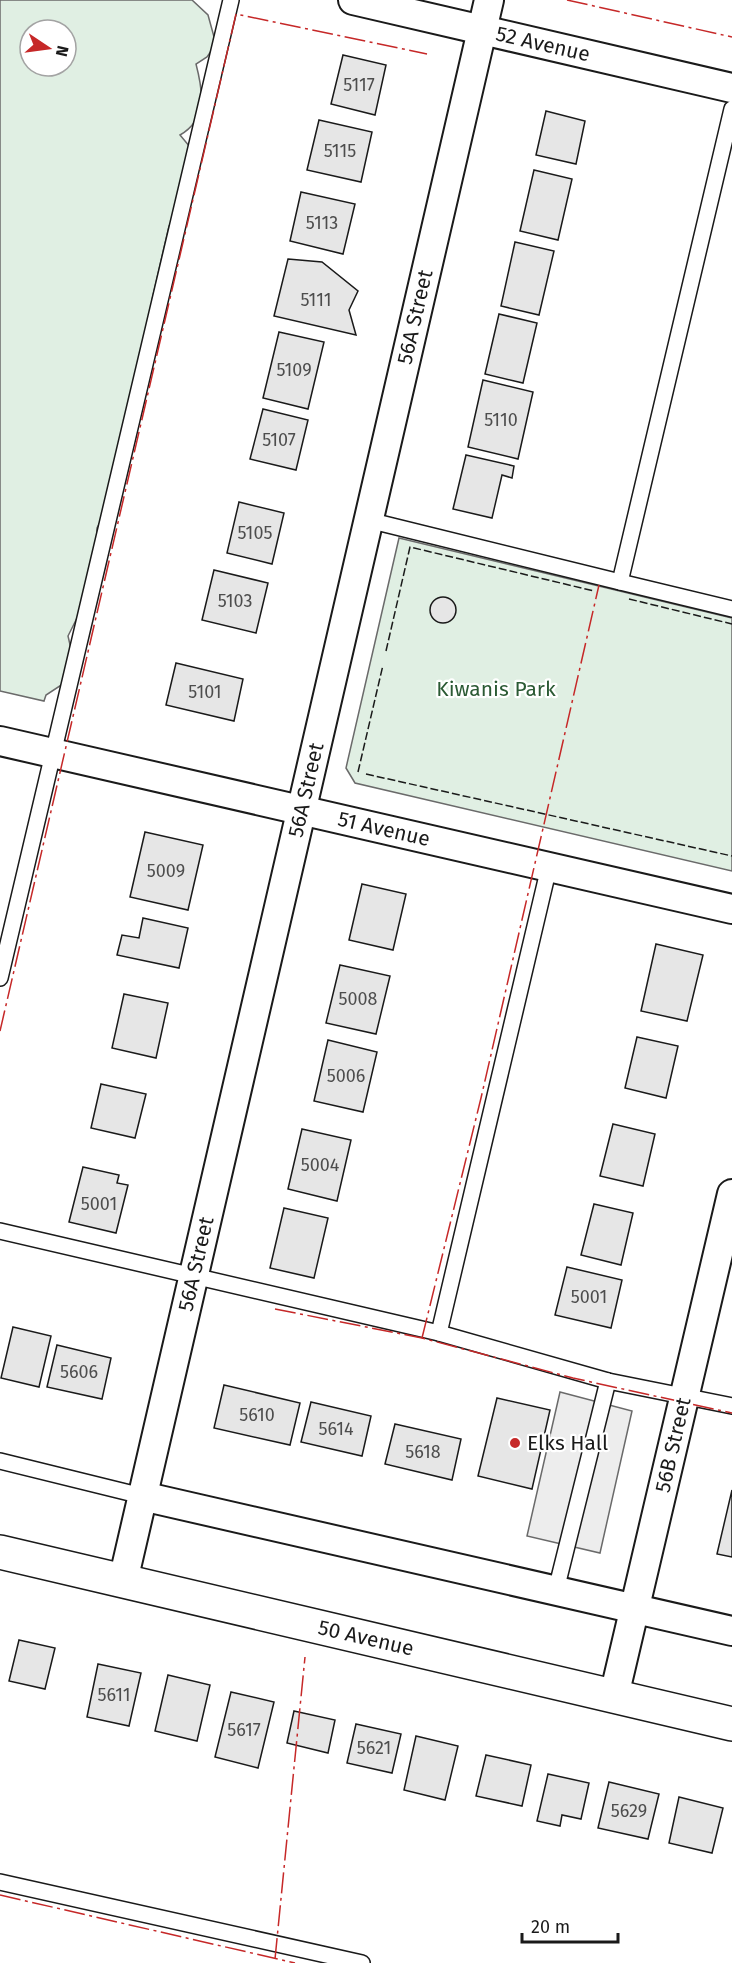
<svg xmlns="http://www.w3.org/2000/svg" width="732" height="1963" font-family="'Fira Sans',sans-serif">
  <rect width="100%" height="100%" fill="#fff"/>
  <g fill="#e0efe3" stroke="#6a6a6a" stroke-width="1.5" fill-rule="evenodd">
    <path d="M0,0h192l16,15 8,29 -9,13 -11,7c7,27 12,55 -16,71l10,12 -11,67 -10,12 -17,74 9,8c1,19 0,31 -13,45l-32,140 -19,35 -1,23 -14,57 -14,28 6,26 -5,18 -23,15 -2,6 -44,-10zM30,30h36v36h-36z"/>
    <polygon points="399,538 732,618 732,871 355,783 346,768"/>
  </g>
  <polygon fill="#ededed" stroke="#6a6a6a" stroke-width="1.5" points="560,1392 632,1411 600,1553 527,1536"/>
  <g fill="#e6e6e6" stroke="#1a1a1a" stroke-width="1.5">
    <polygon points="343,55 386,65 375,115 331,104"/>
    <polygon points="546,111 585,121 576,164 536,155"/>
    <polygon points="319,120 372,132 361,182 307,170"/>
    <polygon points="534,170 572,179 558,240 520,231"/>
    <polygon points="301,192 355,204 343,254 290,241"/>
    <polygon points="515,242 554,251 539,315 501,306"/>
    <polygon points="288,259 322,262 358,291 349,310 356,335 274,316"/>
    <polygon points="499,314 537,323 523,383 485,374"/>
    <polygon points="279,332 324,342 308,409 263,398"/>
    <polygon points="483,380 533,392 518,459 468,447"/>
    <polygon points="263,409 308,420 296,470 250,459"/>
    <polygon points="466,455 514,466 512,478 502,475 492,518 453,509"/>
    <polygon points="239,502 284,513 272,564 227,553"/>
    <polygon points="214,570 268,583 256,633 202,620"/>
    <circle cx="443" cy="610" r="13"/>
    <polygon points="176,663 243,679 234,721 166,705"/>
    <polygon points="145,832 203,845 188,910 130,897"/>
    <polygon points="362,884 406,894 393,950 349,940"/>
    <polygon points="143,918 188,928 179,968 117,955 122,935 139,938"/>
    <polygon points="656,944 703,955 687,1021 641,1011"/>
    <polygon points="340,965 390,976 376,1034 326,1023"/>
    <polygon points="124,994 168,1003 156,1058 112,1048"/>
    <polygon points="637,1037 678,1046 666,1098 625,1088"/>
    <polygon points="328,1040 377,1052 363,1112 314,1101"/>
    <polygon points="101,1084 146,1094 135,1138 91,1128"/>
    <polygon points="613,1124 655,1134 643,1186 600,1176"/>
    <polygon points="302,1129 351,1140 337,1201 288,1189"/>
    <polygon points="83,1167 119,1175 117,1183 128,1185 116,1233 69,1222"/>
    <polygon points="594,1204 633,1213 621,1265 581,1255"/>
    <polygon points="284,1208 328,1218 314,1278 270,1268"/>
    <polygon points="567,1267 622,1280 611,1328 555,1315"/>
    <polygon points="13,1327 51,1336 39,1387 1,1378"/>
    <polygon points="57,1345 111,1358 102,1399 47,1387"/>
    <polygon points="224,1385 300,1403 290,1445 214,1428"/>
    <polygon points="497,1398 550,1410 532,1489 478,1476"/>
    <polygon points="311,1402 371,1416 362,1456 301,1442"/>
    <polygon points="395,1424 461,1439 452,1480 385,1464"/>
    <polygon points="732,1490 732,1557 717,1554"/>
    <polygon points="19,1640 55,1648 45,1689 9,1681"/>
    <polygon points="98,1664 141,1673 129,1726 87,1717"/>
    <polygon points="168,1675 210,1685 197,1741 155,1731"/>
    <polygon points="231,1692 274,1702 258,1768 215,1757"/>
    <polygon points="294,1711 335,1720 328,1753 287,1743"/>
    <polygon points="356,1724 401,1734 392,1773 347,1763"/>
    <polygon points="416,1736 458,1746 445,1800 404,1790"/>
    <polygon points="486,1755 531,1765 522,1806 476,1796"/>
    <polygon points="548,1774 589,1783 581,1819 562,1815 560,1826 537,1821"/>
    <polygon points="609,1782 659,1794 648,1839 598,1828"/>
    <polygon points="679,1797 723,1808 712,1853 669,1843"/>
  </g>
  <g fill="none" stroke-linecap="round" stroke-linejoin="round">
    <defs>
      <g id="service">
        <polyline points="732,109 620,582 732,609"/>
        <polyline points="368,520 620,582"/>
        <polyline points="549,867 439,1333 608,1381 732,1406"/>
        <polyline points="0,978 231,0"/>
        <polyline points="0,1231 439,1333"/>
        <polyline points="0,1461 142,1496"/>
        <polyline points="556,1590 608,1381"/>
        <polyline points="0,1882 362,1963"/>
      </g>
      <g id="minor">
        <polyline points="353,0 732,88"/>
        <polyline points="0,741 732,909"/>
        <polyline points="142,1496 732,1631"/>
        <polyline points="123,1581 489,0"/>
        <polyline points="614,1696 732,1194"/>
      </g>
      <polyline id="primary" points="0,1552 732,1724"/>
    </defs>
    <use href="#service" stroke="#1a1a1a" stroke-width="18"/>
    <use href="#minor" stroke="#1a1a1a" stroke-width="32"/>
    <use href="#primary" stroke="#1a1a1a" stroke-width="36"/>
    <use href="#service" stroke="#fff" stroke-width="15"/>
    <use href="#minor" stroke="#fff" stroke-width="28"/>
    <use href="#primary" stroke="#fff" stroke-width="33"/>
    <g stroke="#1a1a1a" stroke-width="1.5" stroke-dasharray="8 3" stroke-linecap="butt">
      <polyline points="629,599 732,624"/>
      <polyline points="386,651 410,547 594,591"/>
      <polyline points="358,772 383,665"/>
      <polyline points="366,774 732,856"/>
    </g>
    <g stroke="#c62828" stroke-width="1.5" stroke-dasharray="21 4.5 3 4.5" stroke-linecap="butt">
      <polyline points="567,0 732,37"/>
      <polyline points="0,1031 236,14 427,54"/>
      <polyline points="275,1309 422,1338 573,1378 732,1413"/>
      <polyline points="422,1338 481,1098 599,585"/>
      <polyline points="0,1895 295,1963"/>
      <polyline points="275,1959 305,1657"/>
    </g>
  </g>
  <circle fill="#c62828" stroke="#fff" stroke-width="2" cx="515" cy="1443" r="6"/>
  <g text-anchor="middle" stroke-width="4.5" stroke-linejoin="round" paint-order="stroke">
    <g font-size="18" fill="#4d4d4d">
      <text x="359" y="91">5117</text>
      <text x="340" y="157">5115</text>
      <text x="322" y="229">5113</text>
      <text x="316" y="306">5111</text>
      <text x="294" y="376">5109</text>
      <text x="501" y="426">5110</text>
      <text x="279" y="446">5107</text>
      <text x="255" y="539">5105</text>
      <text x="235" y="607">5103</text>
      <text x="205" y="698">5101</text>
      <text x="166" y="877">5009</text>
      <text x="358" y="1005">5008</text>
      <text x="346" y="1082">5006</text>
      <text x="320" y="1171">5004</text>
      <text x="99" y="1210">5001</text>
      <text x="589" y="1303">5001</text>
      <text x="79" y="1378">5606</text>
      <text x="257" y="1421">5610</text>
      <text x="336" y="1435">5614</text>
      <text x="423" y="1458">5618</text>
      <text x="114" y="1701">5611</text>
      <text x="244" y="1736">5617</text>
      <text x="374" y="1754">5621</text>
      <text x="629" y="1817">5629</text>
    </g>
    <g font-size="21" fill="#1a1a1a" stroke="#fff">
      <text transform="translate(543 44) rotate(13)" y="7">52 Avenue</text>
      <text transform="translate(415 317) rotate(-77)" y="7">56A Street</text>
      <text transform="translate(306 790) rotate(-77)" y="7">56A Street</text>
      <text transform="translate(384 829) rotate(13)" y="7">51 Avenue</text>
      <text transform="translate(196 1264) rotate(-77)" y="7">56A Street</text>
      <text transform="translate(673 1445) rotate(-77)" y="7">56B Street</text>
      <text transform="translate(366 1638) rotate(13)" y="7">50 Avenue</text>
    </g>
    <g font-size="21" fill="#2b5a34" stroke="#fff">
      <text x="496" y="696">Kiwanis Park</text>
    </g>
    <g font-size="21" fill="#1a1a1a" stroke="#fff" text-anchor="start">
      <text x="527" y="1450">Elks Hall</text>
    </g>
  </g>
  <g transform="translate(48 48) rotate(103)"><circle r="28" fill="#ffffff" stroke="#a3a3a3" stroke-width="1.5"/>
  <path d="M0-4.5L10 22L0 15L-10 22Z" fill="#c62828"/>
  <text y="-9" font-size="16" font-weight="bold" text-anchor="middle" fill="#1a1a1a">N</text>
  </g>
  <path d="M522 1933v9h96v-9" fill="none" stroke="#1a1a1a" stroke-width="3"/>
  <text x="531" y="1933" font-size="18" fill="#1a1a1a" stroke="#ffffff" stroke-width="4.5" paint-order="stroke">20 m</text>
</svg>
